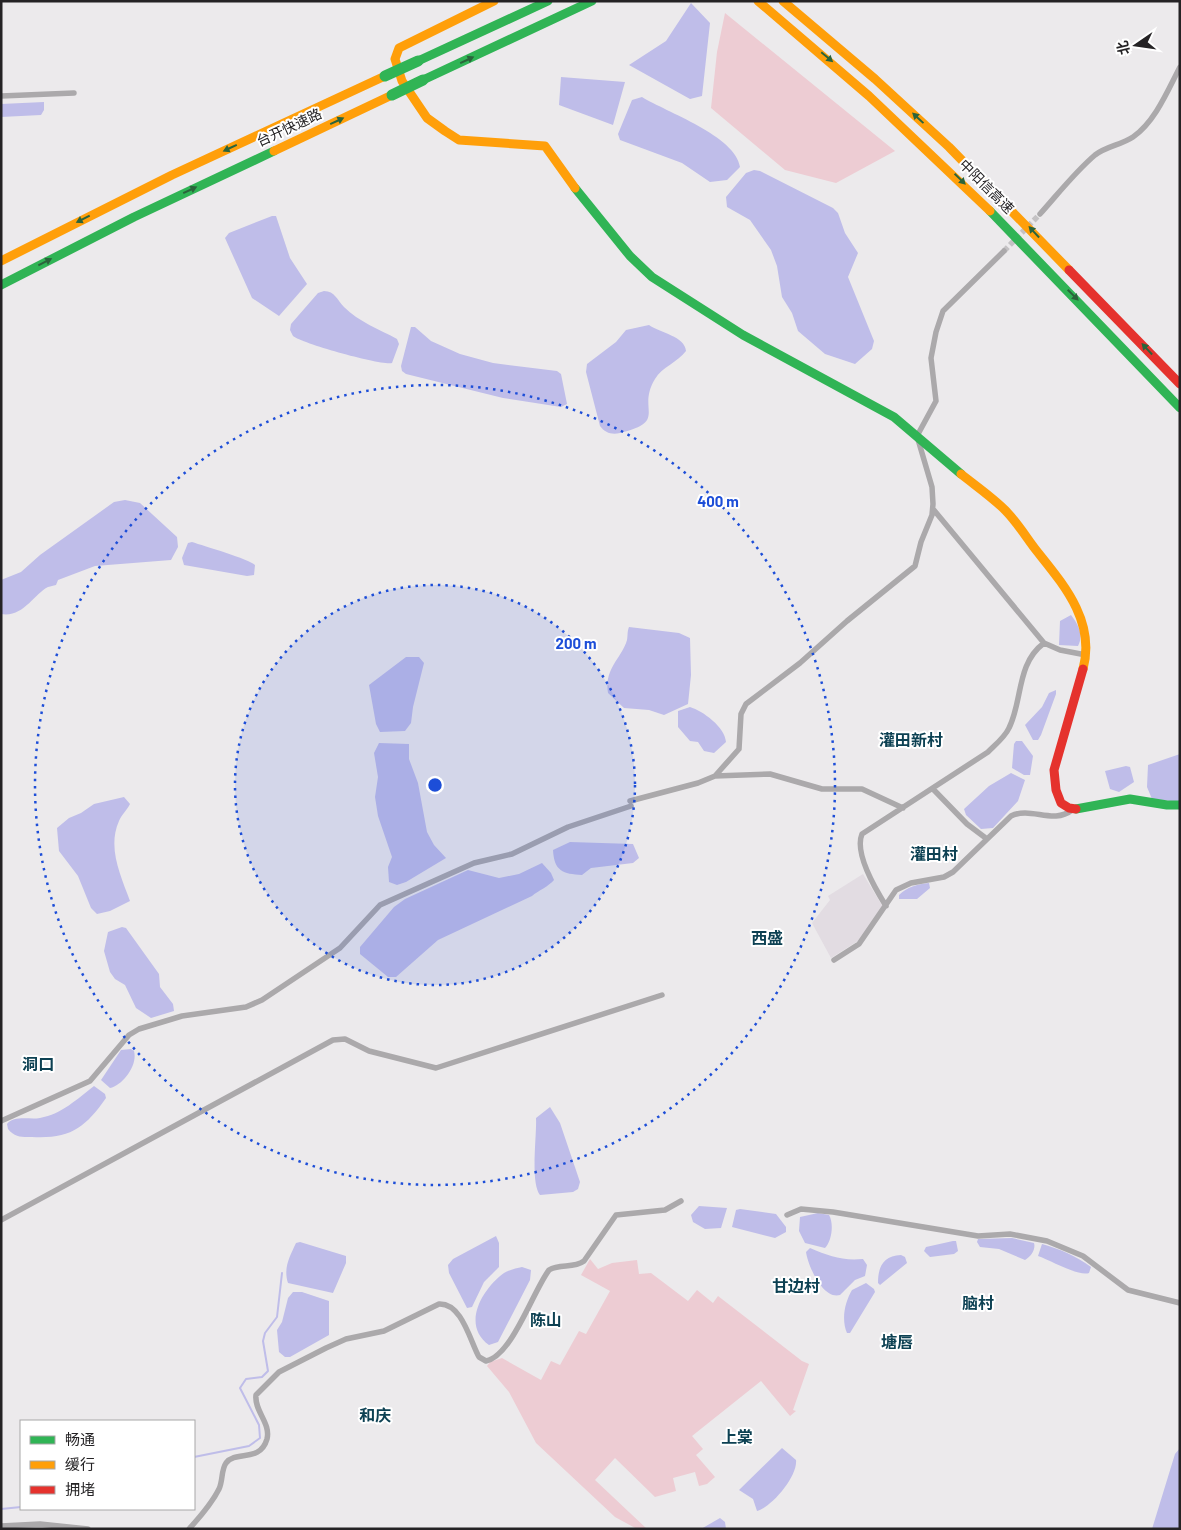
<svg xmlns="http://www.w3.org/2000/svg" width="1181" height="1530" viewBox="0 0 1181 1530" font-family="Barlow,'Noto Sans SC',sans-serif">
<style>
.built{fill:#e2dce2}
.green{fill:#edccd3}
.water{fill:#bfbde9}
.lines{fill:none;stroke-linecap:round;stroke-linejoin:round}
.stream{stroke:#bfbde9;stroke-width:2}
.street-tunnel{stroke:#c4c2c4;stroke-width:5.5;stroke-dasharray:5.5 3;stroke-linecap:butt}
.street{stroke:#aba9ab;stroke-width:5.5}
.fast{stroke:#30b455;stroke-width:9}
.slow{stroke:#ff9f0a;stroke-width:9}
.jam{stroke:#e5322d;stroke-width:9}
.fast-bridge{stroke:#30b455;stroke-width:11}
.oneway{fill:#2a643b}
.ring{fill:none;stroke:#1d4ed8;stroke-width:2.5;stroke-dasharray:2.5 5}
.labels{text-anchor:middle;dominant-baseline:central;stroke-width:4;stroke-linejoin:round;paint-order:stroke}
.street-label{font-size:14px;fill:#252325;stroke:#fff}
.quarter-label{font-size:16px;font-weight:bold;fill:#0d4153;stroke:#fff}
.centre{fill:#1d4ed8;stroke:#fff;stroke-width:2.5}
.ring-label{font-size:15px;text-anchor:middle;font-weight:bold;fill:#1d4ed8;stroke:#fff;stroke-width:4;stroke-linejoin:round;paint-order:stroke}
</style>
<rect width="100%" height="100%" fill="#eceaec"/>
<!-- built -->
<path class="built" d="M863 874 883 907 861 939 831 958 812 923 830 900 828 896Z"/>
<!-- green -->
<path class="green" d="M725 13 895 151 836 183 785 170 711 108 717 52Z
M590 1259 598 1269 612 1263 637 1260 639 1274 651 1273 688 1301 697 1290 713 1303 718 1296 802 1361 809 1364 793 1410 796 1411 790 1416 761 1381 692 1436 703 1449 696 1455 715 1477 707 1484 699 1486 695 1472 673 1478 676 1491 655 1497 615 1458 595 1480 647 1529H637L615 1517 536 1443 509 1392 487 1366 490 1362 502 1358 541 1380 551 1361 560 1365 579 1331 586 1334 610 1291 581 1275Z"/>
<!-- water -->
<path class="water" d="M691 3 710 23 702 96 690 99 629 65 666 41Z
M561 77 625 82 613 125 559 105Z
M642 97C666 112 736 136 740 167L727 180 710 182 682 163 620 140 618 134 632 100Z
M44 102V110L41 115 1 117V104Z
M754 170 760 171 833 208 838 213 845 233 858 253 848 277 874 341 872 349 855 364 825 354 798 331 792 313 782 297 777 266 771 250 750 220 727 207 726 197 746 173Z
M272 216H276L290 258 307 284 279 316 252 298 225 238 229 233Z
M324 291C335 291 337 300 344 307 359 322 379 329 397 339L399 344 392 363C383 366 303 344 293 336L290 330 291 324 318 293Z
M649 325C660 333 685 336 686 351 678 362 662 367 655 379 636 410 669 421 620 433 612 435 605 433 600 426L586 372 587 364 616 342 626 330Z
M411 327H415L431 341 460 354 493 363 557 371 561 374 567 404 561 407 503 398 406 374 402 371 401 366Z
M125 500 140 503 177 537 178 547 171 560 95 566 58 580 56 585C53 586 51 586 48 587 34 594 23 618 1 614V580L21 572 40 555 114 502Z
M192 542C204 546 249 559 255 565L254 575 247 576 184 565 182 558 188 543Z
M1071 615C1078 624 1084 635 1078 646L1059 645 1060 621Z
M629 627 679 633 690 638 691 675 688 704 664 715 649 710 624 708 608 693C604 668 622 658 627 640 628 635 627 632 629 627Z
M406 657H419L424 663 413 707 411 723 405 731 380 732 376 724 369 685Z
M1056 690V694L1041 735 1038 740H1033L1025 725 1042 707 1049 693Z
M690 707C703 711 725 727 726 742L714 753 704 751 698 742 690 741 678 727V711Z
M1016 741H1022L1033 756 1030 775H1024L1012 768 1014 744Z
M379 743 409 744V759L418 783 427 832 434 845 446 858 406 882 397 885 389 882 388 867 392 857 378 816 375 797 378 777 374 753Z
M1180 754V802L1152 799 1147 787 1148 765Z
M1126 766 1130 767 1134 782 1119 792 1110 789 1105 771Z
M1011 773 1025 780 1018 801 993 828 981 829 966 815 964 809 989 786Z
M124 797 130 804C127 810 122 814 119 821 107 848 121 876 130 901L110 911 97 914 91 908 78 876 59 851 57 828 69 818 81 813 94 804Z
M570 842 633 844 639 858 633 863 591 868 582 875C563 874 554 871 553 850Z
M542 863 551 873 554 880C549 886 538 891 532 896L438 940 396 977H388L360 954V947L394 907 405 899 468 870 499 878 519 874Z
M929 883 930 888 917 899H899V895C907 887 917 884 929 883Z
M122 927 126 928 159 974 160 987 173 1004 174 1011 151 1018 136 1008 125 985 115 979 110 972 104 951 108 932Z
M131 1049 134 1051C138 1065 123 1085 110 1088L101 1080 121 1050Z
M94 1086 105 1094 106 1098C85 1128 70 1139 32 1137 23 1137 15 1138 8 1129L7 1124C14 1115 30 1120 40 1118 62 1114 77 1099 94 1086Z
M550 1107 560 1123 580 1182 578 1189 573 1192 540 1195C530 1183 537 1135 536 1118Z
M699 1206 727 1208 721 1228 705 1229 693 1222 691 1215Z
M740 1209 776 1214 786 1227V1232L775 1238 732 1227 736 1210Z
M818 1213 829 1215C834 1223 832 1241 825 1248L805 1243 799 1231 800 1217Z
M496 1236 499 1243V1267L484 1282 472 1307 467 1308 449 1273 448 1265 453 1259Z
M1012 1238 1034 1243C1036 1249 1031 1257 1025 1260L999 1249 980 1247 977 1242 978 1239Z
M953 1241H956L958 1251 954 1254 930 1257 924 1251 926 1247Z
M300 1242 346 1256V1263L333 1293 288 1283C283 1268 290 1256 296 1243Z
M1042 1244C1060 1249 1076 1256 1091 1267L1089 1273C1079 1277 1050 1260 1038 1256Z
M810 1248C829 1256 842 1261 863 1259L867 1265 865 1276 855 1280 840 1295C823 1300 808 1266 806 1252Z
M901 1255 905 1257 907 1263 880 1285 878 1283C878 1267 883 1256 901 1255Z
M522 1267 531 1270 530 1280 498 1342 489 1345C461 1325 482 1289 504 1273 509 1270 517 1268 522 1267Z
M866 1283 874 1289 875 1292 850 1333H847C841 1319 845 1302 852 1290Z
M293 1292H302L329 1301V1335L290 1357H285L279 1352 277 1330 282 1322 288 1298Z
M782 1448 796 1460C798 1476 772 1507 757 1511L753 1499 739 1490Z
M1180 1448V1529H1152L1175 1454Z
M720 1518 725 1522 726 1529H701Z"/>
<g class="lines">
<!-- stream -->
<path class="stream" d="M194 1457 249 1446 260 1438 259 1425 240 1388 246 1379 262 1377 268 1371 263 1341 265 1333 277 1317 282 1273
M1 1509 21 1507
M37 1509H57"/>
<!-- street-tunnel -->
<path class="street-tunnel" d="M1004 251 1040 214"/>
<!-- street -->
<path class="street" d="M1 96 74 93
M1040 214C1058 194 1075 172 1095 155 1107 146 1121 145 1133 137 1155 122 1168 90 1180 67
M933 509 1044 643 1060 650 1086 655
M715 776 770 774 822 789H862L903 808
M933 789 967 824 987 839
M630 801 698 783 715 776 739 749 741 714 746 704 800 663 847 621 915 566 921 542 932 515 933 504 932 487 917 436 936 401 931 358 936 332 943 311 1004 251
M886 906C876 890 854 853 862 834L988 752C995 745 1005 737 1009 728 1023 700 1016 664 1044 643
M834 960 859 944 896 890 911 883 944 877 953 872 1011 816C1031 806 1053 825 1072 810
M1 1121 90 1081 129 1035 139 1029 182 1016 246 1007 262 1000 340 948 380 905 474 863 512 854 568 827 631 806
M787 1215 801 1209 833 1212 978 1236 1010 1234 1047 1241 1083 1256 1128 1290 1180 1303
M1 1220 333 1040 345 1039 369 1051 436 1068 662 995
M1 1526 40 1524 88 1529
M189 1529C200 1517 212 1503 219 1489 223 1481 221 1470 226 1463 236 1450 260 1463 267 1439 271 1423 254 1411 256 1395L279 1372 326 1348 346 1339 384 1331 439 1304C462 1303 470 1341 479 1357L486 1361C512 1356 533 1291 549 1270 560 1263 573 1269 584 1261L616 1215 665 1210 681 1201"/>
<!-- fast -->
<path class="fast" d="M418 61 548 1
M423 80 592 1
M575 188 630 256 652 277 743 335 894 417 961 474
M990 211 1180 408
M1 285 134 217 274 151
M1076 809 1130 799 1167 805H1180"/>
<!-- slow -->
<path class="slow" d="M494 1 399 48 395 59 402 81 427 118 445 131 459 140 545 146 575 188
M758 1 869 96 990 211
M783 1 875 79 949 147 1069 270
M274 151 392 95
M1 261 172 175 385 76
M961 474C976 486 992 497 1005 510 1017 522 1026 537 1036 550 1063 584 1096 621 1083 669"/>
<!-- jam -->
<path class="jam" d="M1069 270 1180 384
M1076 809 1069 808 1061 803 1056 790 1054 770 1083 669"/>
<!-- fast-bridge -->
<path class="fast-bridge" d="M385 76 418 61
M392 95 423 80"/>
</g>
<!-- one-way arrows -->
<defs><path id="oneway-solid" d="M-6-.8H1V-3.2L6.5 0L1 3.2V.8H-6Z" transform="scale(1.25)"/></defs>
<g class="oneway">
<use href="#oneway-solid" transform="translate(827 57) rotate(40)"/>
<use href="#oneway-solid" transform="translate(467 60) rotate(-25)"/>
<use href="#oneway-solid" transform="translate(918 118) rotate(-137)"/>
<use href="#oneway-solid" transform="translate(337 121) rotate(-25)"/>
<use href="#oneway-solid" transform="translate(230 148) rotate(155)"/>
<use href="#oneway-solid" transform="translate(960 179) rotate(44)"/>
<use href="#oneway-solid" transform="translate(190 190) rotate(-25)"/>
<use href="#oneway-solid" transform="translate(83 219) rotate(153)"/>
<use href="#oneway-solid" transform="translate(1034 232) rotate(-133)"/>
<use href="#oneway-solid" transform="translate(45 262) rotate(-27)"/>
<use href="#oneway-solid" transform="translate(1073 295) rotate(45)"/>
<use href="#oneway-solid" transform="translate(1147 349) rotate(-133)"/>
</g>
<!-- distance rings -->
<circle cx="435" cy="785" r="200" fill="#1d4ed8" fill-opacity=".12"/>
<g class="ring">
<circle cx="435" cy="785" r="200"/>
<circle cx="435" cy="785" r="400"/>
</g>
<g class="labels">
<!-- street labels -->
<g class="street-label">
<text transform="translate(289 127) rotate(-25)">台开快速路</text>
<text transform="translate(987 186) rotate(45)">中阳信高速</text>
</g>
<!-- quarter labels -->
<g class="quarter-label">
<text x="911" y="739">灌田新村</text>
<text x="934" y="853">灌田村</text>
<text x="767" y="937">西盛</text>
<text x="38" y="1063">洞口</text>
<text x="796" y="1285">甘边村</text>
<text x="978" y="1302">脑村</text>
<text x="546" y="1319">陈山</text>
<text x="897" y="1341">塘唇</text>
<text x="375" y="1414">和庆</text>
<text x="737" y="1436">上棠</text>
</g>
</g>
<circle cx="435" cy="785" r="8" class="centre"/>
<g class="ring-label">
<text x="718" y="507">400 m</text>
<text x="576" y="649">200 m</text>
</g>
<!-- border -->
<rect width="1181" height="1530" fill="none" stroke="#252325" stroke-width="5"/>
<!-- legend -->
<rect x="20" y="1420" width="175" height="90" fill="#ffffff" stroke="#a8a7a8"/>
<rect x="30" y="1436" width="25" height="8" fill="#30b455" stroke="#a8a7a8"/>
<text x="65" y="1445" font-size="15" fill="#252325">畅通</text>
<rect x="30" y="1461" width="25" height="8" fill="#ff9f0a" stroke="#a8a7a8"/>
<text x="65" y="1470" font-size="15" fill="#252325">缓行</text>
<rect x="30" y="1486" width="25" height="8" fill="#e5322d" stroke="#a8a7a8"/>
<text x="65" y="1495" font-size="15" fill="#252325">拥堵</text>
<!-- north arrow -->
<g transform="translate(1136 45) rotate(257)" stroke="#ffffff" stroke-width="4" paint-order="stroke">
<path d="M0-4L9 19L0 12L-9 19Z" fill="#252325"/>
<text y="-8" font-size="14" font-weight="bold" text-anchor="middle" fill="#252325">北</text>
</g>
</svg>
